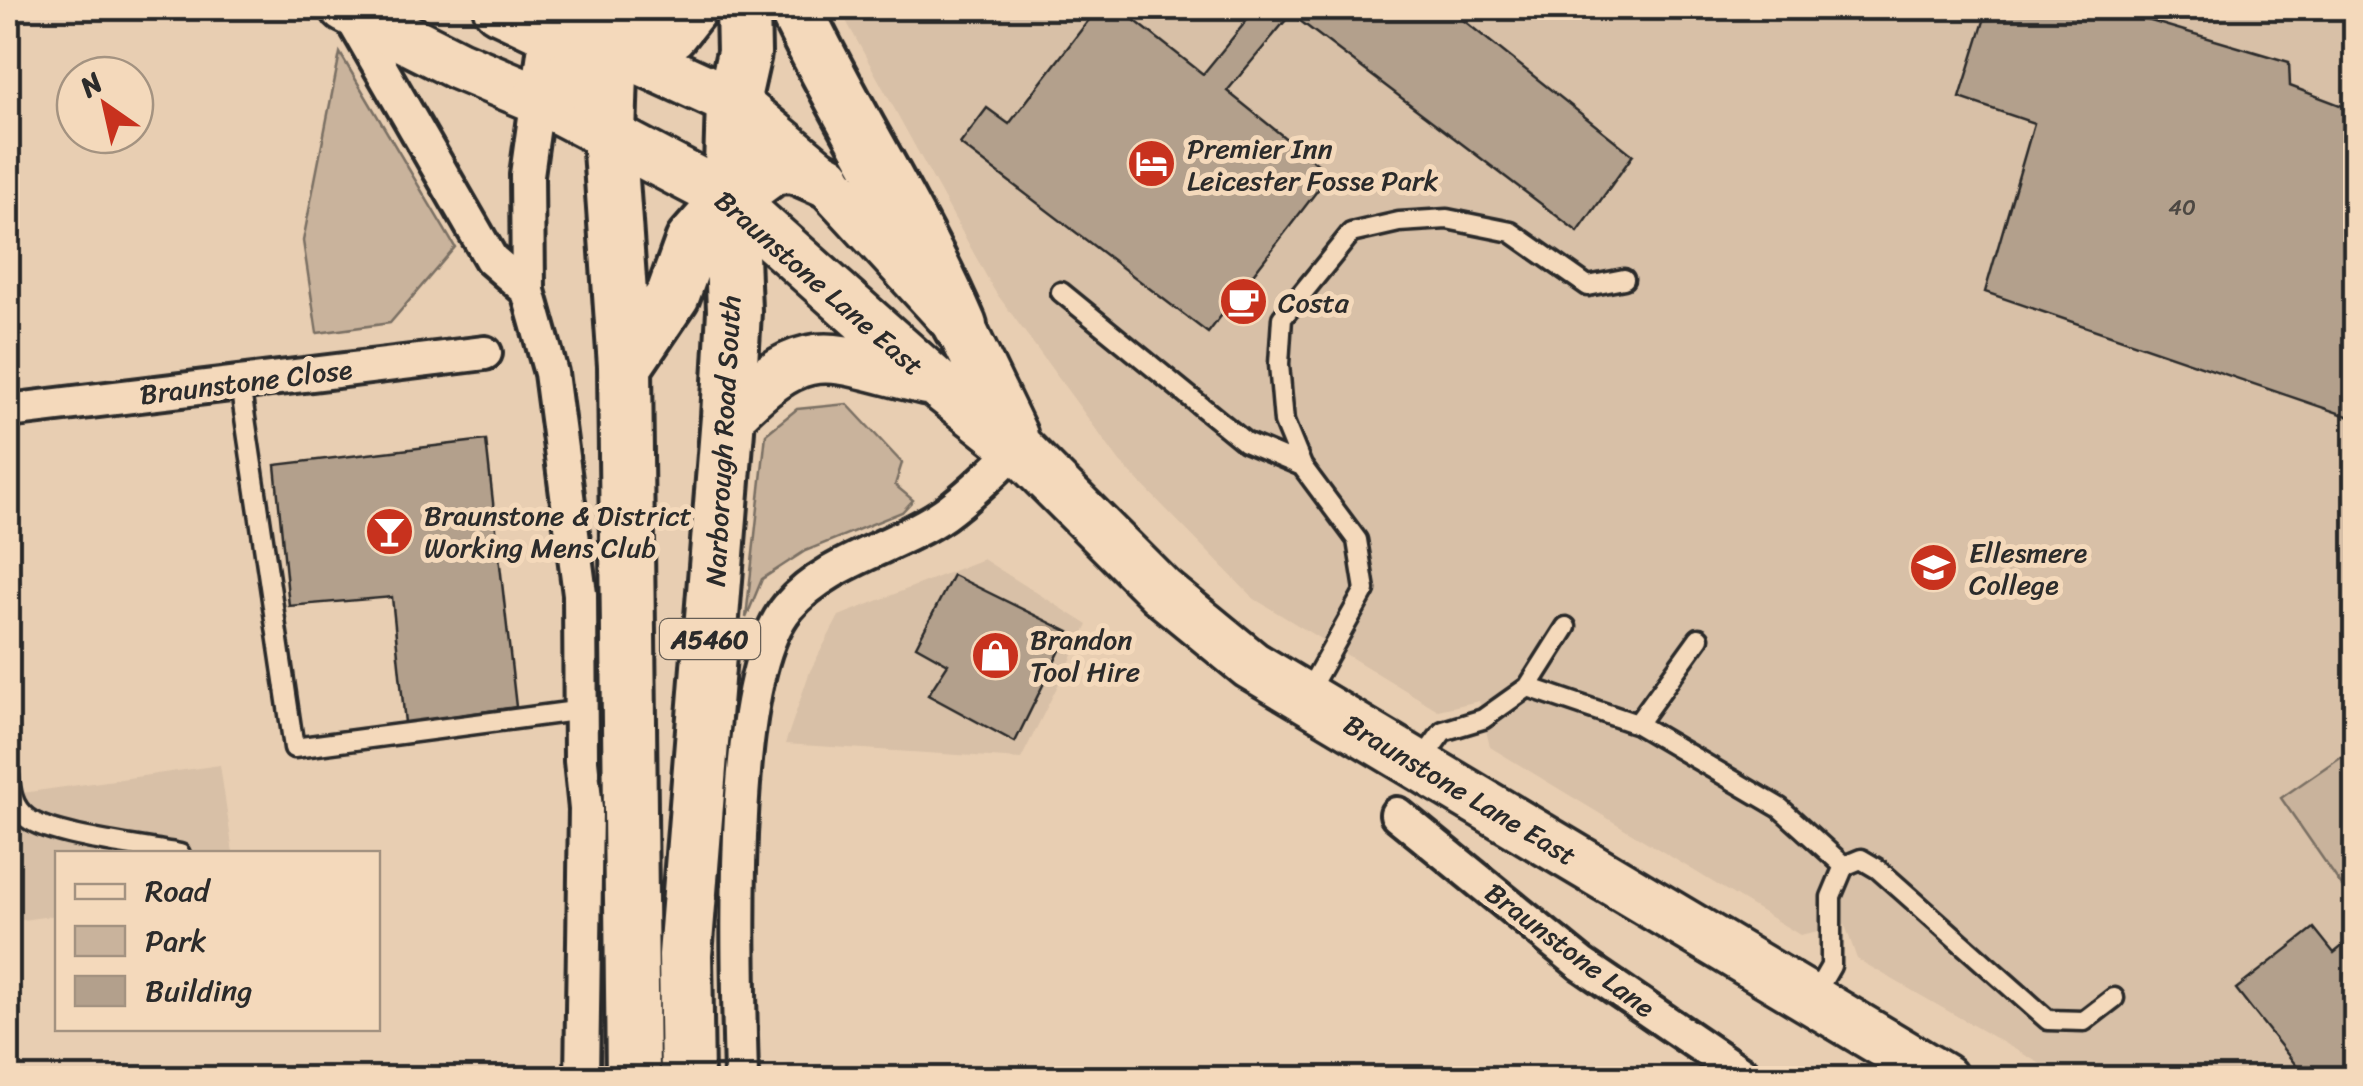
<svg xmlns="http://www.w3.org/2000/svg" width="2363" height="1086" viewBox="0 0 2363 1086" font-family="Sriracha,sans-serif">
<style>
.built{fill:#d8c0a7}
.green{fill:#c9b39c;stroke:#7a6f64;stroke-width:2.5}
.building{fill:#b3a08c;stroke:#2b2b2b;stroke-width:2.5}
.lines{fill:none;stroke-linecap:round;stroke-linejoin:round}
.lane-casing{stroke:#2b2b2b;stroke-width:25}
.street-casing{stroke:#2b2b2b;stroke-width:40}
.secondary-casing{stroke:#2b2b2b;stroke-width:55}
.primary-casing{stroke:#2b2b2b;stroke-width:60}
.lane{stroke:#f4d9bb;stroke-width:18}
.street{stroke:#f4d9bb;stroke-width:32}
.secondary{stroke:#f4d9bb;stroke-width:48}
.primary{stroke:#f4d9bb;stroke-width:52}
.labels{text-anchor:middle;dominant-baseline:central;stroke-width:10;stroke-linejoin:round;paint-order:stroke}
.number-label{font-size:22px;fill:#4d4843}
.shield{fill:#f4d9bb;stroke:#675f56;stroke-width:2.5}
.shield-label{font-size:25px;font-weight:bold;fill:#2b2b2b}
.poi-label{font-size:28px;fill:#2b2b2b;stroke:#f4d9bb;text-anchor:start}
.street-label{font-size:28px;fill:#2b2b2b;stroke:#f4d9bb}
</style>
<rect width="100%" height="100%" fill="#e8ceb2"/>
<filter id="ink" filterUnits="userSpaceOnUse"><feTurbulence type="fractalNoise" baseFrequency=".01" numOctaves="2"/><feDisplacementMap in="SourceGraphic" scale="20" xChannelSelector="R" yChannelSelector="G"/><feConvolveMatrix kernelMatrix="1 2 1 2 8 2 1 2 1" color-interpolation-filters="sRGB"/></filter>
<g filter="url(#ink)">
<!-- built -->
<path class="built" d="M839 8H2355V1078H2065L1857 959 1845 925 1800 935 1490 747 1479 701 1438 710 1253 598 1120 462 994 290Z
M983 559 1088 625 1021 759 785 744 810 671 839 616Z
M220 765 233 853 58 854 57 915 16 921 8 863V795Z"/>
<!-- green -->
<path class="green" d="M340 53 455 247 390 323 317 333 303 241Z
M847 404 902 463 895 485 913 500 902 512 805 551 762 579 746 618 766 434 797 409Z
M2355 747V905L2281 798Z"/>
<!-- building -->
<path class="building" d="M1098 8H1119L1203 74 1257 8H1448L1633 155 1578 232 1291 14 1227 91 1330 174 1208 333 960 144 987 108 1009 124Z
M1988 8H2107L2289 62 2290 86 2356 111V419L1985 292 2034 123 1960 98Z
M486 440 516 707 405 723 392 597 289 606 275 465Z
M953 575 1069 632 1015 742 928 695 948 664 916 646Z
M2314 928 2334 953 2351 939 2356 945V1078H2306L2236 989Z"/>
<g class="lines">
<defs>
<path id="lane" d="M1061 292 1245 442 1302 466
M240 384 294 748 583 710
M1528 687 1637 724 1780 808 1844 866
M1305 697 1365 590 1357 540 1302 466 1284 422 1279 364 1282 318 1351 233 1399 222 1447 219 1511 232 1588 286 1624 279
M1637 724 1699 638
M1419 764 1443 731 1483 719 1528 687 1566 627
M8 768C10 786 10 805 27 818 52 837 145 847 180 854
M1812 999 1831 966V897L1844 866 1861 859 1878 869 2048 1020 2084 1021 2114 998"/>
<path id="street" d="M349 13 491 259 528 291
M547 31 527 175 528 291 551 373 580 594 581 761 586 809 582 1078
M8 411 485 353
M1397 814 1581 964 1748 1078
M741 1078C739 977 725 681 788 607 828 560 895 548 944 514 971 495 994 470 1018 448"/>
<path id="secondary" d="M345 8 458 65 539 99 730 199 935 382 1018 448 1161 591 1251 665 1943 1078
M498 8 547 31 608 45 733 102 826 180 960 326 1013 436
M728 417C808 335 825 356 926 380"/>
<path id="primary" d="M613 8 609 136 625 366 633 1078
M795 8C846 116 913 216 960 326
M539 99 608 45 671 32 690 8
M625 366 673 295 692 242 730 199 774 167 794 166 826 180
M687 1078 685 955 728 417 734 311 730 199 733 102 744 53 743 8"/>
</defs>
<!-- lane casing -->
<use href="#lane" class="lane-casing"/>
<!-- street casing -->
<use href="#street" class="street-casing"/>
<!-- secondary casing -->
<use href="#secondary" class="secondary-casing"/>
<!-- primary casing -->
<use href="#primary" class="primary-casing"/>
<!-- lane -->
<use href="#lane" class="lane"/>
<!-- street -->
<use href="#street" class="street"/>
<!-- secondary -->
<use href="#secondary" class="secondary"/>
<!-- primary -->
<use href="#primary" class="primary"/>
</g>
</g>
<!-- icons -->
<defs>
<symbol id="hotel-disc" viewBox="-11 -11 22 22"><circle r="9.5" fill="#c8321e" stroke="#f4d9bb"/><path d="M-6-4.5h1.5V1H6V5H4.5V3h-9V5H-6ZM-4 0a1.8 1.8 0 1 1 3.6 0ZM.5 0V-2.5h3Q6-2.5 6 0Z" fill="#fff"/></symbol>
<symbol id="cafe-disc" viewBox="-11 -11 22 22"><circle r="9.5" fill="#c8321e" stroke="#f4d9bb"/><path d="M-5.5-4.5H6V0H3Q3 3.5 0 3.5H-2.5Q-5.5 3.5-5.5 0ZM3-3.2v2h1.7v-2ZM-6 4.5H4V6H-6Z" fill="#fff"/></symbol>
<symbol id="bar-disc" viewBox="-11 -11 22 22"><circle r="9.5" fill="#c8321e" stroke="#f4d9bb"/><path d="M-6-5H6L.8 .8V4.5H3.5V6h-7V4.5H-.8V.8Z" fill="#fff"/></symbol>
<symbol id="school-disc" viewBox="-11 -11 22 22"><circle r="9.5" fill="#c8321e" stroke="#f4d9bb"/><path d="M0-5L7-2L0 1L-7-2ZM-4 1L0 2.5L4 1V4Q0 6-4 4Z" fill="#fff"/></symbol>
<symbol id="shop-disc" viewBox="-11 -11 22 22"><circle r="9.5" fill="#c8321e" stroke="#f4d9bb"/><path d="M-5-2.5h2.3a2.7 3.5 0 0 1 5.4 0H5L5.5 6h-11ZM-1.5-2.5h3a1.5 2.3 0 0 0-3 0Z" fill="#fff"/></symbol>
</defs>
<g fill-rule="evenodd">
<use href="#hotel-disc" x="1124" y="136" width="55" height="55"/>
<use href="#cafe-disc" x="1216" y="274" width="55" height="55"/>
<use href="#bar-disc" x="362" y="504" width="55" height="55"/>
<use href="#school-disc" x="1906" y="540" width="55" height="55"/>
<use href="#shop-disc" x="968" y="628" width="55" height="55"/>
</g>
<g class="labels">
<!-- number labels -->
<g class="number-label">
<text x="2182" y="207">40</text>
</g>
<!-- shield labels -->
<rect class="shield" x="660" y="619" width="100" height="40" rx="8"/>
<g class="shield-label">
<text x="710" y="639">A5460</text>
</g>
<!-- poi labels -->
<g class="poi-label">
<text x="1187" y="148">Premier Inn<tspan x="1187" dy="32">Leicester Fosse Park</tspan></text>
<text x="1278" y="302">Costa</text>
<text x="424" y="515">Braunstone &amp; District<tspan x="424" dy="32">Working Mens Club</tspan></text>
<text x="1969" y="552">Ellesmere<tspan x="1969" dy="32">College</tspan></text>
<text x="1030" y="639">Brandon<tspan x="1030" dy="32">Tool Hire</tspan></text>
</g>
<!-- street labels -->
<g class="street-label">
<text transform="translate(819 283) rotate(41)">Braunstone Lane East</text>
<text transform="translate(246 382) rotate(-7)">Braunstone Close</text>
<text transform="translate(723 441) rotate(-87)">Narborough Road South</text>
<text transform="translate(1460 790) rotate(31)">Braunstone Lane East</text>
<text transform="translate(1570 950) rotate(37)">Braunstone Lane</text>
</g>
</g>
<!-- margin -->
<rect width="2363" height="1086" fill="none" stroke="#f4d9bb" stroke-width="40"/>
<rect x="20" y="20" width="2323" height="1046" fill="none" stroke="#2b2b2b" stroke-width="4" filter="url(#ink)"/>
<!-- legend -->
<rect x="55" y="851" width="325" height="180" fill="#f4d9bb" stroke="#a49381" stroke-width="2.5"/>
<rect x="75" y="884" width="50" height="15" fill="#f4d9bb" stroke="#a49381" stroke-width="2.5"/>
<text x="145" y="901" font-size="30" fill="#2b2b2b">Road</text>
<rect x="75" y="926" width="50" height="30" fill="#c9b39c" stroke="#a49381" stroke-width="2.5"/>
<text x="145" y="951" font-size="30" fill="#2b2b2b">Park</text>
<rect x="75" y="976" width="50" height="30" fill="#b3a08c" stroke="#a49381" stroke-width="2.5"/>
<text x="145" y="1001" font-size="30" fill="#2b2b2b">Building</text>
<!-- north arrow -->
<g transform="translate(105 105) rotate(326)"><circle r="48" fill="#f4d9bb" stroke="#a49381" stroke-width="2.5"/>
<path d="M0-8L18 38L0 25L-18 38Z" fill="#c8321e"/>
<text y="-15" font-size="28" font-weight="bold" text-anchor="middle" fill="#2b2b2b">N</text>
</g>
</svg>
